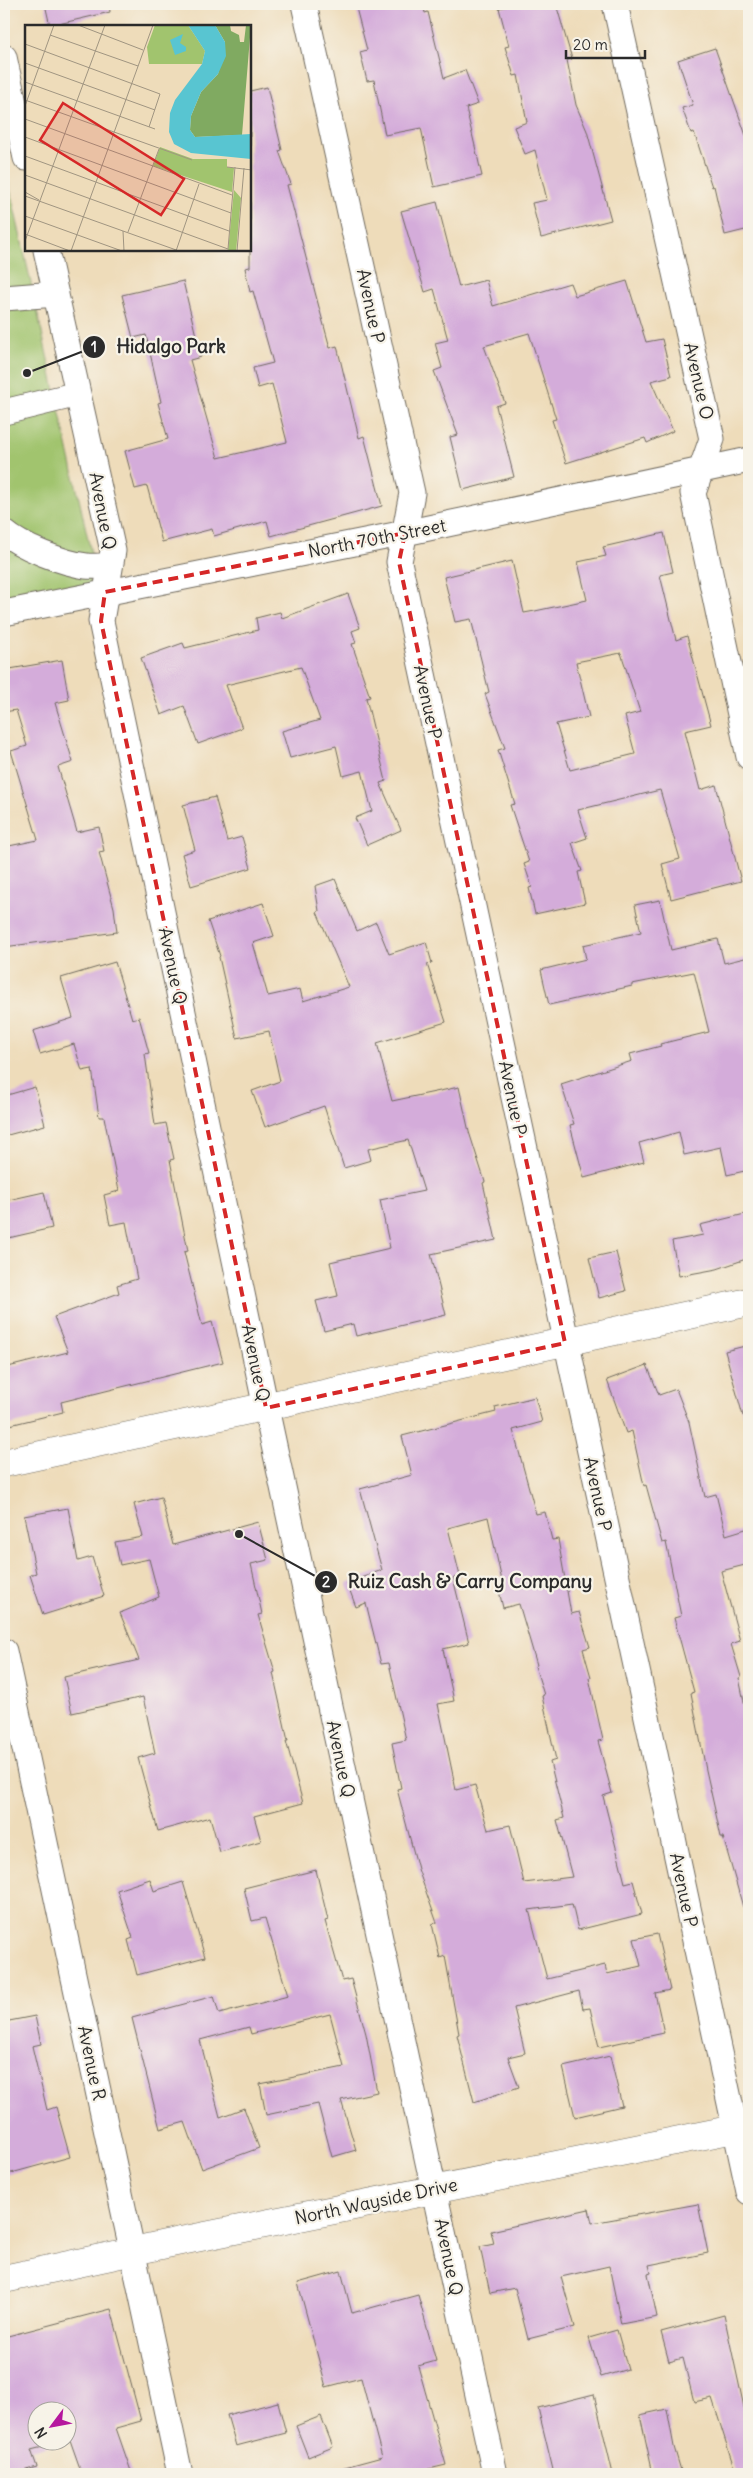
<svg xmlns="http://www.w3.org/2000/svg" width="753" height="2478" viewBox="0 0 753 2478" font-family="Delius,sans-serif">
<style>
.green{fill:#a1c46e;stroke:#66784c}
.building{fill:#d4acda;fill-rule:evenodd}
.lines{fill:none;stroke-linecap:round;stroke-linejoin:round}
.minor-casing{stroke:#6f695d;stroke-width:27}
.major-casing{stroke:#6f695d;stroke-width:29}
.minor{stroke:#fff;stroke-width:25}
.major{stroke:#fff;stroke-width:28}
.marked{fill:none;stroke:#d62828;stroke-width:4;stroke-dasharray:10 6;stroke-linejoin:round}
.labels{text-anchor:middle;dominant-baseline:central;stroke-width:4.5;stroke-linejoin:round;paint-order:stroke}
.street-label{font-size:18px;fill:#2b2b2b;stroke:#f7f3e8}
.inset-road{fill:none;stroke:#a09581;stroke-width:1}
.view{fill:#d62828;fill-opacity:0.15;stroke:#d62828;stroke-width:2.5}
.inset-edge{fill:none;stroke:#2b2b2b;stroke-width:2.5}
.leader{fill:none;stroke:#2b2b2b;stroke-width:2}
.callout-dot{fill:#2b2b2b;stroke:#f7f3e8;stroke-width:2}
.mark-label{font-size:15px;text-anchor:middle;font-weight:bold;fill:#fff}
.callout-label{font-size:19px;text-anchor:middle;font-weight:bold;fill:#2b2b2b;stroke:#f7f3e8;stroke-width:4.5;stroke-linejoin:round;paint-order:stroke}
</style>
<rect width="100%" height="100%" fill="#f7f3e8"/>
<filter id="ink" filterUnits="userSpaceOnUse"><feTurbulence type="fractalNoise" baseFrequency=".02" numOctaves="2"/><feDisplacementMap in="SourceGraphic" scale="10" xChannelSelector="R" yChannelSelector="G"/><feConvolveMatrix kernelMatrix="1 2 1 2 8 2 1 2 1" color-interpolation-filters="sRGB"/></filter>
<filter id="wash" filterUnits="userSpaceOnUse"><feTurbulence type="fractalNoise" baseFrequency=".0096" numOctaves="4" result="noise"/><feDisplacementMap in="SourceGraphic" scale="20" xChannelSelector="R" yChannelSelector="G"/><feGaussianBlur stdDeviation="1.12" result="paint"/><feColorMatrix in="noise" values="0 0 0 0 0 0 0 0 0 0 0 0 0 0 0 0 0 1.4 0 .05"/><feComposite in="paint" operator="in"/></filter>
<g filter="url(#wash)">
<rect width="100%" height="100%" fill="#eedcba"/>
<!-- green -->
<path class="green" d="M4 162 98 584 4 603Z"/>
<g id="blocks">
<!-- building -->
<path class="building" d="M45 4H109L110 12 50 26Z
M355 4H423L425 13 428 12 444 78 465 70 478 104 466 108 482 176 434 187 421 128 385 135 374 80 367 81 360 52 367 50Z
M517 4H556L572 59 567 60 576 105 587 131 611 220 541 238 532 203 547 200 535 150 525 154 514 127 527 122 518 75 514 76 505 47 509 46 499 8Z
M715 48 749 144V229L725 235 714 186 712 187 694 132 691 133 682 108 693 105 678 60Z
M267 87 282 150 279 151 291 184 287 185 316 296 330 348 337 346 359 438 364 436 382 506 271 536 267 521 214 536 212 529 162 542 147 486 135 489 125 451 168 439 158 403 161 402 146 335 133 338 122 295 183 281 201 357 190 360 218 458 287 442 272 384 258 388 253 368 273 363 253 291 250 292 245 268 250 267V91Z
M437 202 459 287 486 280 493 306 570 283 575 296 627 281 646 342 662 339 671 376 651 381 673 431 647 443 645 438 566 463 552 420 556 419 529 333 484 346 505 403 496 406 514 477 463 490 450 437 458 435 434 371 442 368 435 343 448 340 434 289 425 292 401 211Z
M664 533 673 572 660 575 676 640 687 636 711 725 685 731 700 790 716 785 741 881 671 899 662 864 680 859 660 790 578 810 587 838 572 843 582 871 578 872 585 903 535 914 529 888 532 887 524 864 529 862 510 805 515 804 498 750 505 748 485 694 489 692 471 619 455 622 444 577 512 561 524 613 535 611 587 600 578 562 606 556 603 547ZM621 653 640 712 625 716 635 754 570 770 556 724 589 717 576 662Z
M348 594 360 628 352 631 356 643 352 644 370 697 366 698 386 781 380 783 401 830 367 845 355 818 372 811 362 771 343 776 336 746 290 758 282 731 320 720 301 667 226 685 242 728 198 744 184 706 161 715 141 658 183 643 185 648 258 630 256 618 280 612 282 618Z
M62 660 69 700 55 703 73 762 58 767 77 832 99 827 104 851 99 852 114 908 117 932 4 947V847L38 840 11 751 27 746 16 710 4 712V670Z
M215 797 227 841 242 837 251 868 191 886 182 854 195 850 183 805Z
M335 879 357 931 376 922 389 954 426 942 432 963 427 964 446 1022 377 1043 392 1101 459 1087 469 1132 485 1182 483 1183 496 1240 431 1254 446 1315 356 1336 353 1324 324 1331 316 1301 338 1296 330 1262 390 1248 380 1200 424 1191 408 1140 368 1149 371 1160 344 1168 324 1106 265 1127 252 1091 280 1081 269 1031 237 1038 219 957 220 956 208 921 263 903 274 936 253 943 268 996 300 989 303 1001 349 987 317 912 319 911 315 886Z
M660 900 671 950 718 939 724 963 749 957V1170L727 1175 721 1147 684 1155 679 1132 639 1143 644 1162 584 1178 570 1125 574 1124 561 1084 632 1061 630 1054 661 1046 660 1044 709 1032 694 972 632 984V986L549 1005 541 970 586 959 583 945 641 932 635 905Z
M115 962 132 1019 139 1017 149 1053 145 1054 155 1125 166 1123 174 1159 170 1160 188 1251 184 1252 202 1325 212 1322 223 1362 61 1402 63 1412 10 1425 4 1401V1368L68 1352 54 1317 119 1293 117 1285 137 1279 126 1222 110 1225 104 1195 119 1191 104 1117H99L92 1069 82 1071 74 1044 40 1054 33 1031 73 1018 61 978Z
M35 1087 45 1125 4 1136V1096Z
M44 1192 52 1228 4 1239V1201Z
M749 1213V1258L717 1269 679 1276 672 1241 703 1235 700 1225Z
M616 1252 626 1291 599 1298 589 1258Z
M749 1345V1415L743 1416 725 1351Z
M647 1365 659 1395 676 1389 689 1422 705 1497 716 1494 726 1535 749 1528V1564L721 1571 740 1641 731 1644 741 1677 739 1678 749 1725V1906L743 1907 723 1837H721L706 1770 691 1693 694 1692 674 1618 681 1616 666 1542 662 1543 646 1485 644 1486 632 1431 626 1433 607 1380Z
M535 1397 542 1422 513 1430 536 1514 545 1512 552 1540 558 1539 571 1614 579 1612 590 1647 583 1649 591 1677 589 1678 603 1740 598 1741 612 1793 603 1796 625 1883 633 1881 642 1914 578 1930 572 1904 529 1910 547 1979 605 1965 607 1974 641 1966 634 1939 657 1934 670 1990 655 1993 664 2033 599 2047 590 2008 583 2009 579 1991 514 2008 525 2053 508 2057 519 2087 474 2102 457 2035 459 2034 445 1956 440 1958 432 1924 437 1923 418 1869 397 1789 401 1788 392 1743 406 1740 389 1663 381 1664 366 1603 356 1607 347 1583 382 1570 360 1489 412 1475 402 1436 496 1412 495 1407ZM488 1517 502 1581 497 1582 503 1608 519 1604 537 1665 535 1666 544 1695 542 1696 556 1760 550 1762 564 1818 557 1820 572 1877 524 1883 510 1825 488 1830 475 1785 456 1790 438 1704 454 1701 443 1649 469 1643 453 1578 460 1576 448 1528Z
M161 1497 173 1545 258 1522 268 1560 251 1564 262 1614 258 1615 275 1672 273 1673 288 1741H286L303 1803 254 1816 261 1841 220 1852 210 1817 158 1831 138 1758 155 1753 143 1697 72 1713 64 1677 139 1660 120 1613 159 1597 149 1559 120 1565 115 1542 143 1537 134 1504Z
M68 1508 78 1561 92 1557 104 1596 43 1615 30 1575 36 1573 24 1516Z
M316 1870 328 1920 325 1921 342 1981 351 1979 366 2034 377 2092 341 2100 356 2150 332 2157 318 2104 266 2115 260 2084 344 2067 330 2014 251 2034 249 2027 200 2040 220 2117 244 2108 259 2148 202 2169 185 2122 160 2129 132 2018 214 1996 219 2014 288 1996 265 1918 252 1921 244 1888Z
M150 1879 154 1891 183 1882 205 1957 137 1975 128 1940 133 1938 117 1890Z
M35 2016 41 2044 32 2046 47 2110 56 2107 70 2157 4 2175V2022Z
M610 2056 622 2106 575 2117 563 2067Z
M698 2204 708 2253 649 2265 651 2273 648 2274 657 2317 621 2324 609 2266 561 2277 575 2327 528 2339 515 2288 490 2293 480 2247 494 2244 491 2231 589 2209 592 2223Z
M341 2271 352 2313 418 2295 436 2361 418 2366 446 2465 408 2474H342L341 2468 382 2457 361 2378 326 2387 298 2283Z
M111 2309 141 2421 116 2428 132 2474H82L70 2440 31 2450 37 2467 12 2474H4V2337ZM38 2410H68V2440H38Z
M724 2315 745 2412 749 2410V2474H736L712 2398 694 2402 683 2358 669 2362 661 2332Z
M617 2330 628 2369 601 2377 589 2338Z
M594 2394 613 2474H554L538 2408Z
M278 2402 286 2433 236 2446 227 2415Z
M667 2409 674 2447 682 2474H653L640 2415Z
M321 2416 333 2447 308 2457 296 2426Z"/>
</g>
</g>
<g filter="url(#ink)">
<use href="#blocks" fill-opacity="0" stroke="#6f695d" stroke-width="1"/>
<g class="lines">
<defs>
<path id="minor" d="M304 4 412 493 399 562 749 2192
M615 4 712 439 693 493 749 757
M4 57 26 158
M46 250 113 551 101 621 266 1408 495 2474
M4 298 56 294
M4 412 78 394
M4 532C21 547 63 563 86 566 94 567 102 566 110 565
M4 613 405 533 749 460
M4 1651 180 2474"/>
<path id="major" d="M4 1463 749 1302
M4 2279 166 2244 749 2126"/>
</defs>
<!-- minor casing -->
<use href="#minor" class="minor-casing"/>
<!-- major casing -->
<use href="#major" class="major-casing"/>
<!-- minor -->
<use href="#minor" class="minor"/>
<!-- major -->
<use href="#major" class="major"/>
</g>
</g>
<!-- marked area -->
<path class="marked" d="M405 533 399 562 565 1343 266 1408 101 621 105 592Z"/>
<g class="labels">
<!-- street labels -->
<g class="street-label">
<text transform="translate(371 306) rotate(78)">Avenue P</text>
<text transform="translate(699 381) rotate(77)">Avenue O</text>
<text transform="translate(103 511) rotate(79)">Avenue Q</text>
<text transform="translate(377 538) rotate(-11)">North 70th Street</text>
<text transform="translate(428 702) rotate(78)">Avenue P</text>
<text transform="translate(173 966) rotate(78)">Avenue Q</text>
<text transform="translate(513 1098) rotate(78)">Avenue P</text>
<text transform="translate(256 1363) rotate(78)">Avenue Q</text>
<text transform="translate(598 1494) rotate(78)">Avenue P</text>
<text transform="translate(341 1759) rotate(78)">Avenue Q</text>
<text transform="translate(684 1890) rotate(78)">Avenue P</text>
<text transform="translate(92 2063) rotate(78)">Avenue R</text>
<text transform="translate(376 2201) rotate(-12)">North Wayside Drive</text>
<text transform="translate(449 2257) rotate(78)">Avenue Q</text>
</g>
</g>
<!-- overview -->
<g transform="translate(25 25)">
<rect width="226" height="226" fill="#eedcba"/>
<path d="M130 0H163L180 26 177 39H124L122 22ZM135 122 168 134H202V142L209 143 207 167 128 141ZM209 165 216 173 211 226H203Z" fill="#a1c46e"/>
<path d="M190 0H205L206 6 214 10 215 17H219L221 0H226L217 110 170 112 165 105 166 91 176 67 193 49 200 17Z" fill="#80aa61"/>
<path d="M163 0H190L200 17 201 31 193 49 176 67 166 91 165 105 170 112 226 109V134L166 128 149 119 144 107 145 88 150 75 177 39 180 26ZM158 9 155 18 161 22V26L150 30 145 15Z" fill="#58c5d1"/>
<path class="inset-road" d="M53 0 118 25M25 10 113 41M0 19 135 69 124 102M0 38 130 85M0 57 130 104M0 75 167 135M0 81 29 0M0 94 207 170M0 112 206 188M0 131 204 206M202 142 227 145M0 150 203 224M0 167 14 175M0 171 154 226M0 191 97 226M98 206 99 226M103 207 134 124M0 209 45 226M0 216 80 0M203 224 210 142M46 226 128 0M151 226 174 159M212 226 219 143"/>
<path class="view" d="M38 78 159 154 136 190 15 115Z"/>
<rect width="226" height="226" class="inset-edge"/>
</g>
<!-- callouts -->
<path class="leader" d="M27 373L94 347M239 1534L326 1582"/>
<g class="callout-dot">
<circle cx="27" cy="373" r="5"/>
<circle cx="239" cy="1534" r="5"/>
<circle cx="94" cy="347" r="12"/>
<circle cx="326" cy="1582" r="12"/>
</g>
<g class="mark-label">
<text x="94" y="352">1</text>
<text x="326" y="1587">2</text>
</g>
<g class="callout-label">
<text x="171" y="353">Hidalgo Park</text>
<text x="470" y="1588">Ruiz Cash &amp; Carry Company</text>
</g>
<!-- margin -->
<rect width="753" height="2478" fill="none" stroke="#f7f3e8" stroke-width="20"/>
<!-- north arrow -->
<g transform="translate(52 2426) rotate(238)"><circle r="24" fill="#f7f3e8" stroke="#a5a39c"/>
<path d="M0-4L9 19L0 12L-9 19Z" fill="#b5179e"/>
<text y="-8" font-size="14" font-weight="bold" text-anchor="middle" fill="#2b2b2b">N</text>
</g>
<!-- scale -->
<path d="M566 50v8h79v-8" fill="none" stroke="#2b2b2b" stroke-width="2.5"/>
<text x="573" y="50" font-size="15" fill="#2b2b2b" stroke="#f7f3e8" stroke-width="4" paint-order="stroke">20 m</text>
</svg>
